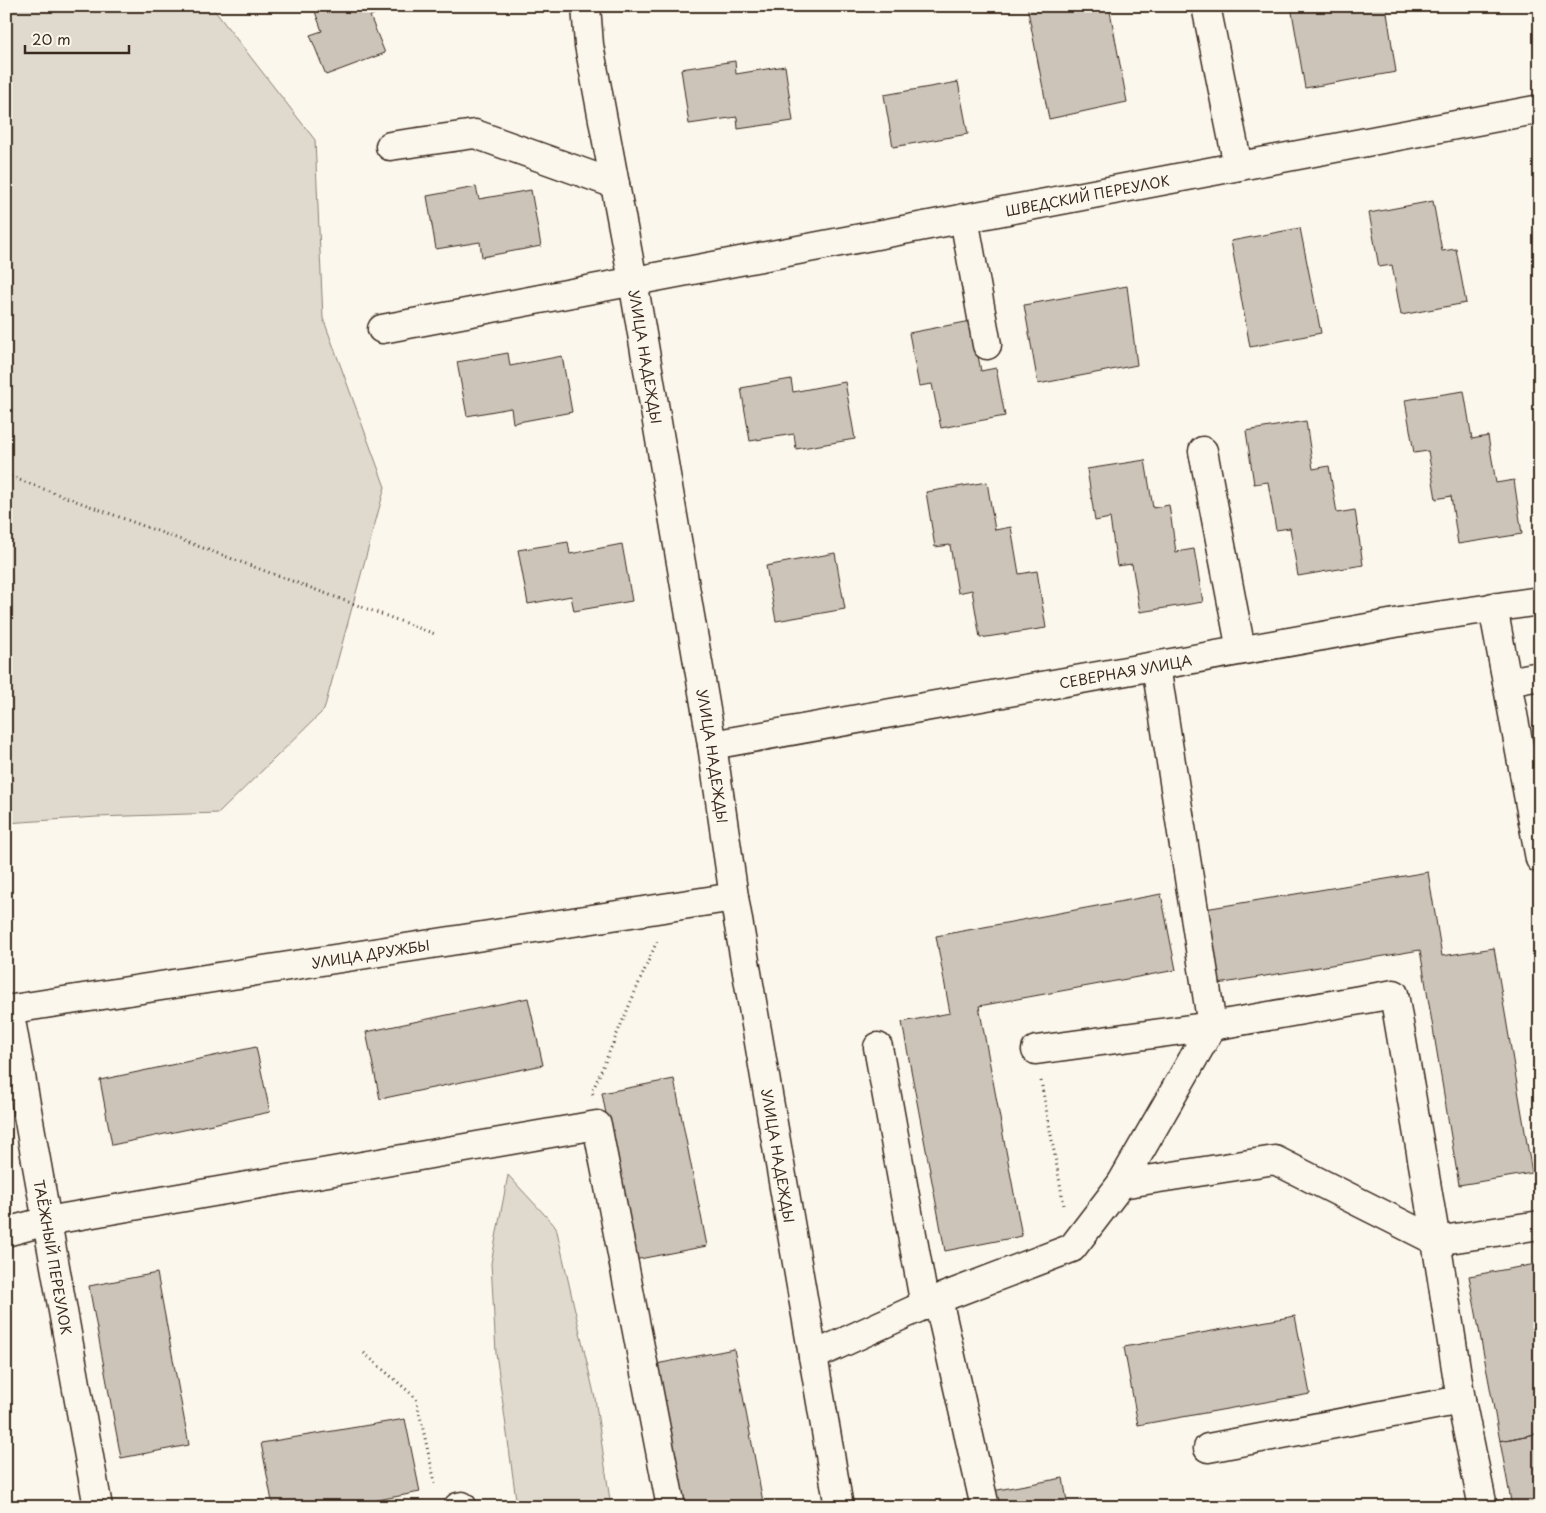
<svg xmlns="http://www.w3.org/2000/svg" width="1546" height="1513" viewBox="0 0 1546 1513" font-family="'Playpen Sans',sans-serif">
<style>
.green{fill:#dfd9ce;stroke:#8d8276}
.building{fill:#ccc4b9;stroke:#3b2a1e}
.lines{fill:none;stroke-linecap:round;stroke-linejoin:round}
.minor-casing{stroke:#3b2a1e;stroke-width:31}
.path{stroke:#3b2a1e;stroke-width:3;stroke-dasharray:1 4;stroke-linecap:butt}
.minor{stroke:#fbf7ec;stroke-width:28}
.labels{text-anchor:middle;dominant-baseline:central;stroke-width:4.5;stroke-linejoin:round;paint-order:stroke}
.street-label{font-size:14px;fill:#3b2a1e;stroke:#fbf7ec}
</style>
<rect width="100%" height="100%" fill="#fbf7ec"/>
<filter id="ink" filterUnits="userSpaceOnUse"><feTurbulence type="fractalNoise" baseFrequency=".02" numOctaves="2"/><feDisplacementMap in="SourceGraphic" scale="10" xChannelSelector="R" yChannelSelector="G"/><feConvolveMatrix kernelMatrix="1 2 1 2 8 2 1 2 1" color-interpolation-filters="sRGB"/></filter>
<g filter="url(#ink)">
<!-- green -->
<path class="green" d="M6 6H211L315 140 323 318 385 487 324 710 219 813 97 817 6 823Z
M508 1175 556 1227 595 1398 611 1507H517L496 1353 491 1263Z"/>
<!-- building -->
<path class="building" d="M313 6H384L385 10 370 16 385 53 326 75 310 35 322 31Z
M1027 6H1109L1127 102 1049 119Z
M1291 6H1386L1396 72 1305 88Z
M735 61 736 74 785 66 793 121 738 129 737 117 689 124 681 69Z
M958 82 968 134 893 147 884 95Z
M476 187 479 199 531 190 541 246 482 257 480 242 436 249 427 196Z
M1433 201 1442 251 1456 249 1466 303 1401 315 1392 265 1379 267 1369 213Z
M1300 228 1321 333 1250 347 1231 241Z
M1127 286 1137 365 1038 384 1024 305Z
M971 321 981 371 996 368 1005 416 941 428 932 384 919 386 909 333Z
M508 353 510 366 562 356 572 412 513 423 511 408 467 416 457 362Z
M791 379 793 392 845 382 855 439 796 449 794 434 750 441 741 388Z
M1464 391 1472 439 1488 436 1496 483 1514 480 1522 534 1458 544 1451 496 1436 499 1428 451 1414 453 1405 400Z
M1306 421 1313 469 1329 466 1337 513 1355 510 1363 565 1298 576 1290 528 1276 530 1268 482 1254 484 1246 431Z
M1145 460 1153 508 1169 505 1176 552 1194 549 1203 602 1140 612 1132 564 1117 566 1110 518 1095 521 1087 469Z
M987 482 995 530 1011 527 1019 574 1037 571 1046 628 980 638 972 590 958 593 950 545 935 547 926 492Z
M568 542 570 554 622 544 632 601 574 611 571 596 528 604 518 550Z
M835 553 845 609 776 621 766 566Z
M1428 872 1442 956 1494 948 1532 1173 1459 1185 1420 950 1218 984 1205 909Z
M1161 894 1176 970 979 1006 1022 1236 945 1251 902 1022 950 1013 936 936Z
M528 998 543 1065 380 1099 366 1032Z
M256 1047 270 1112 112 1145 100 1080Z
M674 1079 707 1246 634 1260 602 1093Z
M1536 1264 1540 1284V1433L1500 1441 1469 1276Z
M157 1273 189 1445 121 1458 89 1286Z
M1295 1316 1310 1394 1138 1425 1124 1347Z
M734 1349 764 1507H684L656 1364Z
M405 1419 420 1492 341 1507H273L261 1443Z
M1540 1433V1507H1512L1500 1441Z
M1063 1478 1068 1507H990L987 1492Z"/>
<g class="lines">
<defs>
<g id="minor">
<path id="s1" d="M586 6 589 45 633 281 712 745 734 897 839 1507"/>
<path d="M1206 6 1238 166"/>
<path d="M390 146 475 134 615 184"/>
<path d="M964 218 987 345"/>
<path id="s2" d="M382 329 1540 109"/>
<path d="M1203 451 1241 650"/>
<path d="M1493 607 1540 859"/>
<path d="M1507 682 1540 676"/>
<path id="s3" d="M712 745 1423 618 1540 601"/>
<path id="s4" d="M9 1009 98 1507"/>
<path id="s5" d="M6 1010 734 897"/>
<path d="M878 1047 925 1306"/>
<path d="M1036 1050 1212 1026 1394 994 1436 1241 1461 1400 1208 1448"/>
<path d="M1121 1184 1275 1160 1436 1241 1540 1225"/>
<path d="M6 1232 47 1221 597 1125 671 1507"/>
<path d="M938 1299 985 1507"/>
<path d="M813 1356 938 1299 1072 1248 1121 1184 1212 1026 1156 666"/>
<path d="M1461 1400 1483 1507"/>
<path d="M458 1507 462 1506"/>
</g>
</defs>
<!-- minor casing -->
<use href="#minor" class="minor-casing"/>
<!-- path -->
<path class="path" d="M6 475 435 634
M1041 1081 1064 1205
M593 1094 592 1092 657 941
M364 1353 416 1398 436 1487"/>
<!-- minor -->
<use href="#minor" class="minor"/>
</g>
</g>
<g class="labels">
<!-- street labels -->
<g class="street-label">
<text stroke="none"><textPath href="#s2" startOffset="718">ШВЕДСКИЙ ПЕРЕУЛОК</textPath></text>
<text stroke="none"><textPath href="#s1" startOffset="356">УЛИЦА НАДЕЖДЫ</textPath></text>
<text stroke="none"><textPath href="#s3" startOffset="420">СЕВЕРНАЯ УЛИЦА</textPath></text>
<text stroke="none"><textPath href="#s1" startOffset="761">УЛИЦА НАДЕЖДЫ</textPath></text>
<text stroke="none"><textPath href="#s5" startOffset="369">УЛИЦА ДРУЖБЫ</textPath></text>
<text stroke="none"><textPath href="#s1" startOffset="1166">УЛИЦА НАДЕЖДЫ</textPath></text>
<text stroke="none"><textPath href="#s4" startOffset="252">ТАЁЖНЫЙ ПЕРЕУЛОК</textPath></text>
</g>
</g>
<!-- margin -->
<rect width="1546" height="1513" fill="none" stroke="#fbf7ec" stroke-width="25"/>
<rect x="12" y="12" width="1521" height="1488" fill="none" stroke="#3b2a1e" stroke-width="2" filter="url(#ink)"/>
<!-- scale -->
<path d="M25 45v8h104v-8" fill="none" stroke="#3b2a1e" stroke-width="2.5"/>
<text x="32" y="45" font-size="15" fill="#3b2a1e" stroke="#fbf7ec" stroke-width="4" paint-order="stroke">20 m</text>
</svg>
